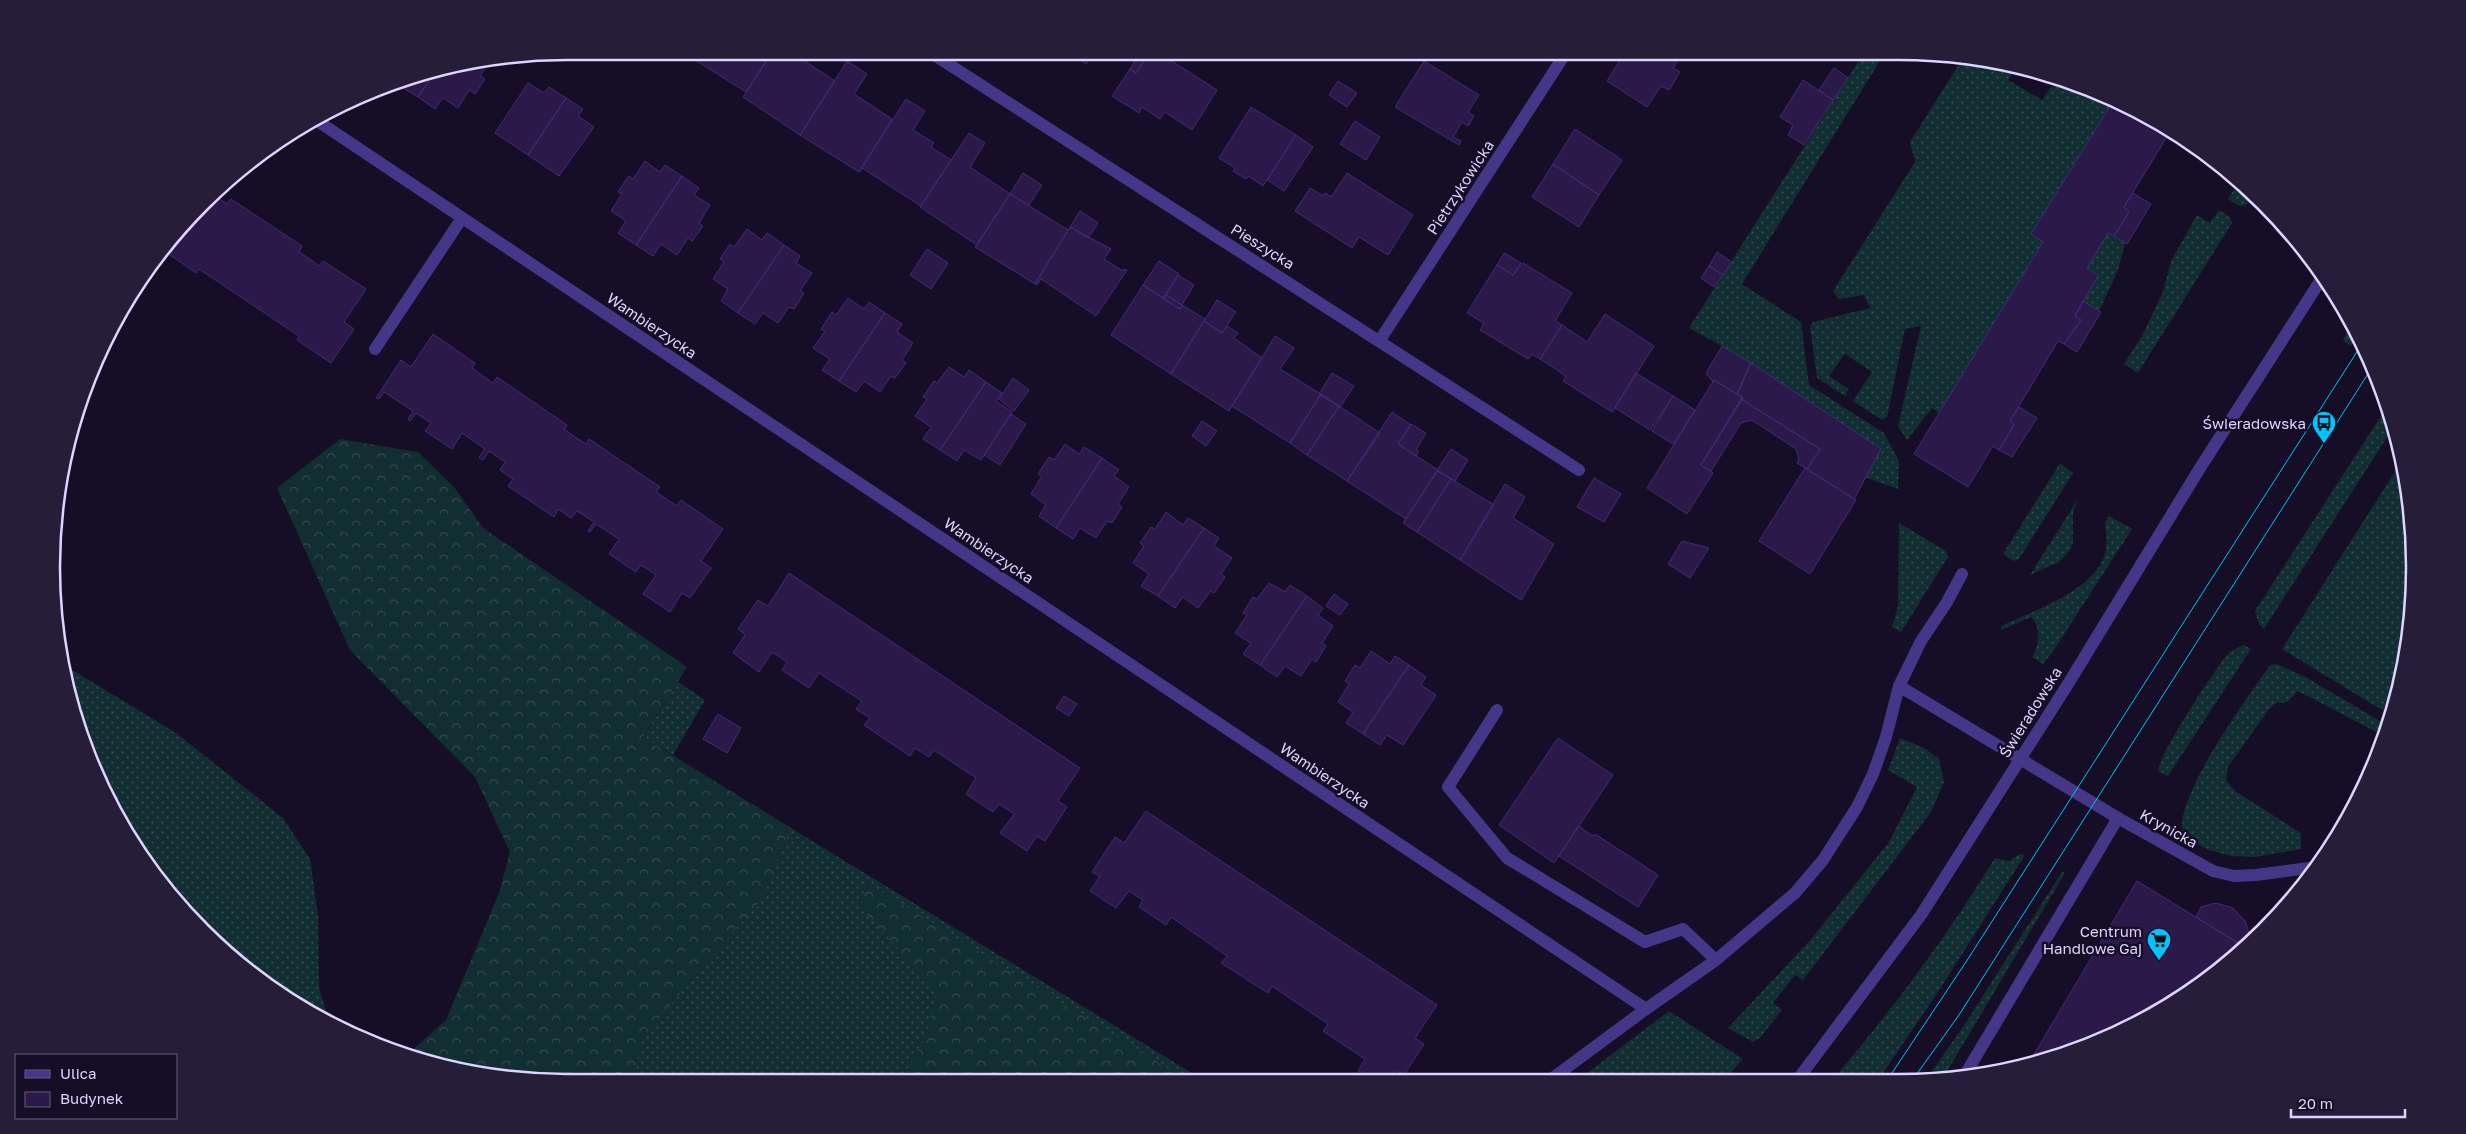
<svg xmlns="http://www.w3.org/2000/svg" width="2466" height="1134" viewBox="0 0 2466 1134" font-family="'Golos Text',sans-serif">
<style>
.grass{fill:url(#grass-dots)}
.forest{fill:url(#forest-crowns)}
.building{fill:#2a1949;stroke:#442a76}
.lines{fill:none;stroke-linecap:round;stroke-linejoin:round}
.service{stroke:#453788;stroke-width:12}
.minor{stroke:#453788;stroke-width:12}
.tertiary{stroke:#453788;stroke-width:12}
.tram{stroke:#00c3ff;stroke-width:1}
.labels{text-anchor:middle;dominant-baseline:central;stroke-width:5;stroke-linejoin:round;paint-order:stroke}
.street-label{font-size:15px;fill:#dfd4ff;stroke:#160e27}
.poi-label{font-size:15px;fill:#dfd4ff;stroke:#160e27;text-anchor:end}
.rim{fill:none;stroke:#dfd4ff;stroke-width:2.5}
</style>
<defs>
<pattern id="grass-dots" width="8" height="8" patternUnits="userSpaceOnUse" patternTransform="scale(1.25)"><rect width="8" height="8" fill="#112e32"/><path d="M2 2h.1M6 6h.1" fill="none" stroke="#334b51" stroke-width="1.8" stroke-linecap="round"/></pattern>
<pattern id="forest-crowns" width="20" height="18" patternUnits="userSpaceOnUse" patternTransform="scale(1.25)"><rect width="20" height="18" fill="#112e32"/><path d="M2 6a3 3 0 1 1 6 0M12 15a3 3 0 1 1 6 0" fill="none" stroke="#334b51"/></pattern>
</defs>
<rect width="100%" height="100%" fill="#160e27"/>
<!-- grass -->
<path class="grass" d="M1865 51H1886L1742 284 1801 322 1809 385 1884 433 1899 461 1898 489 1865 477 1722 346 1689 328Z
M1963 58 1999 61 2017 67 2008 80 2042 100 2050 88 2065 81 2096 90 2114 100 2031 234 2043 242 1939 413 1932 408 1907 440 1898 426 1921 326 1905 329 1887 417 1882 420 1853 401 1872 372 1845 354 1829 376 1849 389 1845 396 1817 378 1810 326 1813 322 1870 308 1864 295 1839 299 1833 291 1915 162 1910 142Z
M2239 182 2253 193 2246 205 2239 206 2228 199Z
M2219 210 2230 217 2232 223 2138 373 2124 364 2142 336 2163 292 2171 261 2197 215 2210 223Z
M2108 233 2125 243 2118 270 2099 311 2083 301 2098 276 2087 268Z
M2350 322 2357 336 2351 346 2343 341Z
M2388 410 2393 428 2264 629 2259 624 2255 611 2383 413Z
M2403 459 2415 567 2405 667 2390 715 2282 649Z
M2060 463 2073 473 2019 559 2014 561 2003 554Z
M2078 499 2073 512V542L2070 550 2059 562 2030 575Z
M2109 516 2132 529 2054 650 2043 664 2032 657C2039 646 2042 628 2031 617L2001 630V626C2033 611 2096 590 2105 553 2108 543 2106 533 2105 522Z
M1899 523 1946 551 1948 557 1901 632 1892 627 1898 606Z
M2244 645 2251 649 2168 776 2158 771C2160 753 2213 672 2227 655 2232 650 2237 648 2244 645Z
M61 663 176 733 283 818 310 859 318 916 319 988 330 1024 309 1014 227 955 179 907 120 825 79 733Z
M2277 664 2307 678 2387 725 2384 736 2298 691 2287 702 2276 703 2269 709 2228 767 2226 780 2235 791 2301 833V849L2255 857 2231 856 2209 850 2183 836C2172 798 2248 698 2270 665Z
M678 682 705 700 673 755 643 737Z
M1900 738 1926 749 1939 759 1944 782 1931 812 1803 980 1795 975 1773 1003 1782 1010 1760 1038 1753 1042 1728 1028 1812 938 1889 842 1917 787 1888 770Z
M752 804 791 828 1205 1081 586 1083Z
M2020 854 2025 855 1938 992 1879 1079H1833C1893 1009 1947 936 1995 858L2009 861Z
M2062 872 2065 873 1943 1078H1927L1963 1027Z
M1669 1011 1743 1059 1725 1079 1578 1080Z"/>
<!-- forest -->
<path class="forest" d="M340 439 418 452 454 487 483 528 687 667 643 737 791 828 763 897 642 1038 632 1083H567L466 1073 407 1055 446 1020 499 893 510 852 475 777 350 650 277 488Z
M866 882 1188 1081 901 1082 927 1034 936 990 861 908Z"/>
<!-- building -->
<path class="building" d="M689 51H773L746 92 687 55Z
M773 51H800L797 56 835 81 800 135 743 97Z
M1067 51H1095L1086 64Z
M1141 51H1150L1136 73 1130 69Z
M1150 51H1156L1217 90 1192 130 1165 112 1160 119 1142 107 1139 113 1112 96 1130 69 1136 73Z
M1626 51H1669L1679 58 1673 68 1680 72 1669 90 1661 86 1647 107 1607 81Z
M491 59 480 76 485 79 475 94 469 90 458 108 443 98 435 109 418 97 437 69 467 61Z
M847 61 867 74 854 94 892 119 859 172 800 135Z
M1424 61 1479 95 1468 112 1474 116 1468 126 1462 122 1453 137 1461 141 1459 145 1395 107Z
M1834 68 1848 78 1833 100 1819 90Z
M437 69 418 97 400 86 406 77Z
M1803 80 1833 100 1804 145 1788 135 1793 125 1780 117Z
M1338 81 1357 93 1347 107 1329 95Z
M528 83 544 93 549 87 566 98 528 155 495 133Z
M566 98 583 109 578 116 594 127 559 176 528 155Z
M906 99 925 111 913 130 934 143 931 147 951 160 921 206 862 168 859 172Z
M2114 100 2177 133 2174 138 2168 135 2124 207 2129 212 2114 236 2108 233 2087 268 2098 276 2075 316 2081 320 2064 344 2058 341 2010 421 2014 425 1999 450 1993 446 1968 487 1914 454 2043 242 2031 234Z
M1251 107 1296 135 1263 186 1248 176 1246 179 1233 171 1235 168 1219 158Z
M1355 121 1380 137 1366 160 1340 144Z
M1575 129 1622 160 1599 195 1553 164Z
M969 133 985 143 970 167 1010 194 977 245 920 207Z
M2177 133 2190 141 2187 146 2174 138Z
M1296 135 1313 147 1284 191 1267 180Z
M645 161 660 172 665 165 682 176 636 245 618 233 626 221 611 211 622 194 618 192 626 180 629 176 633 179Z
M1553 164 1599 195 1579 227 1532 197Z
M1023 173 1042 185 1029 205 1010 194Z
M1347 173 1413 215 1388 255 1359 237 1352 248 1295 211 1310 188 1323 196 1325 193 1331 197Z
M682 176 699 188 694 195 710 205 699 223 703 226 692 241 688 238 677 255 661 244 653 256 636 245Z
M2133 193 2151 204 2127 244 2114 236 2129 212 2124 207Z
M212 194 227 204 231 199 302 246 299 252 311 260 319 266 323 261 366 289 344 322 354 329 331 363 297 340 299 336 199 269 196 273 163 250 179 227Z
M1010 194 1068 230 1035 284 975 247Z
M1080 211 1098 223 1088 238 1070 227Z
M1070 227 1111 249 1104 259 1123 271 1124 269 1127 270 1096 316 1041 279 1037 285 1035 284Z
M747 229 762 240 767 233 784 245 738 313 721 301 728 289 713 279 724 262 720 259 730 244 734 247Z
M784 245 800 256 796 263 812 273 800 291 804 293 798 303 794 309 789 307 778 323 763 313 755 324 738 313Z
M927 249 948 263 931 289 910 275Z
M1717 252 1732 262 1723 275 1709 266Z
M1504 253 1521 263 1513 275 1497 265Z
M1159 261 1179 274 1163 298 1143 285Z
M1523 263 1572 293 1555 321 1562 325 1540 359 1532 354 1528 359 1480 330 1484 323 1467 313 1497 265 1513 275Z
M1709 266 1723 275 1714 287 1701 278Z
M1178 275 1194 285 1182 305 1166 295Z
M1143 285 1163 298 1166 295 1164 299 1180 309 1182 305 1205 319 1171 374 1111 335Z
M1166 295 1182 305 1180 309 1164 299Z
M848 298 864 309 869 302 885 313 839 381 822 370 830 359 813 348 825 331 821 329 832 312 836 315Z
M1217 300 1236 312 1222 333 1204 321Z
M2083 301 2101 312 2077 352 2064 344 2081 320 2075 316Z
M885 313 902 324 897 332 913 343 902 360 906 363 895 378 891 376 880 392 864 381 856 392 839 381Z
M1605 314 1654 346 1612 412 1563 381 1566 376 1540 359 1562 325 1587 342Z
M1204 321 1222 333 1227 326 1238 333 1234 338 1262 358 1229 411 1171 374Z
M433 334 475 363 472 368 483 376 493 383 497 377 567 425 564 429 575 437 586 444 589 439 660 487 656 492 677 506 681 500 723 529 701 561 711 568 690 598 682 593 670 612 643 594 656 575 641 565 636 572 609 554 619 539 596 524 590 532 588 531 594 522 577 511 571 518 558 509 554 517 508 486 513 479 500 470 505 462 489 451 483 460 481 459 479 457 485 449 462 433 452 449 425 431 431 423 416 413 410 421 408 419 413 411 384 392 379 399 376 398 401 360 411 367Z
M1275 336 1294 348 1280 369 1321 394 1290 443 1232 406Z
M1722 346 1751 363 1737 394 1714 380 1713 382 1706 373Z
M1751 363 1881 449 1854 499 1807 469 1820 449 1741 399 1743 398 1737 394Z
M949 367 964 377 969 370 986 382 940 450 923 439 931 427 915 416 927 399 923 397 934 381 937 383Z
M1332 373 1354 386 1340 407 1319 394Z
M1636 373 1673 396 1650 430 1615 408Z
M1013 378 1029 390 1014 411 999 399Z
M1714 380 1743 398 1701 465 1713 473 1687 514 1647 488Z
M986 382 1002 393 996 401 1012 412 981 460 964 450 957 461 940 450Z
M1321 394 1339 406 1307 455 1290 443Z
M1673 396 1695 410 1673 444 1652 431Z
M1741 399 1820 449 1807 469 1797 463 1799 459 1796 449 1752 420 1741 423 1711 471 1701 465Z
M1339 406 1380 433 1347 481 1307 455Z
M2019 407 2037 418 2012 457 1999 450 2014 425 2010 421Z
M1392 412 1411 425 1398 444 1438 470 1406 519 1347 481Z
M1011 414 1026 424 1000 465 984 455Z
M1202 421 1217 431 1206 446 1192 436Z
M1411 424 1426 433 1416 450 1419 451 1416 456 1398 444Z
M1065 444 1079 454 1084 447 1102 458 1056 528 1039 516 1046 505 1031 494 1042 476 1038 474 1049 457 1054 460Z
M1451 449 1468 460 1455 481 1437 470Z
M1102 458 1119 470 1114 476 1129 487 1118 504 1122 507 1112 523 1107 521 1096 538 1080 528 1073 539 1056 528Z
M1805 468 1856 500 1810 574 1759 541Z
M1437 471 1451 479 1417 532 1403 523Z
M1594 478 1621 494 1604 522 1577 507Z
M1451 479 1494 505 1460 560 1417 532Z
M1505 484 1525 497 1513 518 1554 544 1521 600 1460 560Z
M1166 512 1183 525 1188 518 1204 528 1158 596 1141 586 1149 574 1133 563 1144 546 1140 543 1151 527 1155 529Z
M1204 528 1219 538 1214 546 1232 558 1221 574 1225 577 1214 593 1211 591 1198 608 1183 597 1175 608 1158 596Z
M1682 541 1709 548 1690 578 1668 564Z
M789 573 1080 768 1058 801 1067 807 1045 841 1037 836 1027 851 1000 833 1014 814 999 804 993 812 966 794 976 778 934 750 929 757 915 748 910 756 864 725 870 718 856 709 862 701 819 673 809 688 782 670 787 662 772 652 759 672 733 653 745 635 738 629 758 600 768 606Z
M1269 583 1285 592 1290 585 1307 596 1260 665 1243 654 1251 643 1235 633 1247 615 1243 613 1253 597 1257 599Z
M1334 594 1348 604 1340 615 1326 606Z
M1307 596 1323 608 1318 615 1333 626 1322 643 1326 646 1316 662 1312 659 1301 676 1285 666 1277 677 1260 665Z
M1371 651 1390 664 1395 656 1409 665 1363 734 1346 723 1353 712 1338 702 1349 684 1345 681 1355 665 1360 668Z
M1409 665 1426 677 1421 685 1436 695 1403 745 1387 735 1380 745 1363 734Z
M1064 696 1077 704 1069 716 1056 708Z
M718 714 741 728 727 753 703 739Z
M1558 738 1613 775 1554 863 1499 825Z
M1146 811 1437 1005 1415 1038 1424 1044 1404 1075 1396 1070 1389 1080H1371L1358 1071 1365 1059 1323 1031 1328 1024 1272 986 1268 993 1221 963 1227 956 1171 917 1166 925 1139 907 1143 900 1129 891 1116 908 1090 891 1100 876 1092 872 1115 837 1124 843Z
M1578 826 1593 836 1595 834 1658 875 1638 907 1559 856Z
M2137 881 2243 946 2213 976 2097 1043 2030 1061Z
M2216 903 2233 908 2245 921 2250 936 2243 946 2196 917 2201 907Z"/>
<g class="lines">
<!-- service -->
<path class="service" d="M375 349 462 218
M1899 686 1921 641 1947 602 1962 574
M1497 710 1448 787 1507 858 1645 942 1683 929 1716 960
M1963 1078 2118 818
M1550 1080 1646 1009"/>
<!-- minor -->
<path class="minor" d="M928 51 1579 470
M313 118 1646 1009 1716 960 1795 893 1823 860 1857 807 1873 774 1886 737 1899 686 2118 818 2213 871 2234 876 2256 875 2316 867
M1380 340 1567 51"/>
<!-- tertiary -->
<path class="tertiary" d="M1798 1079 1921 915 2068 684 2200 468 2324 275"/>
<!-- tram -->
<path class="tram" d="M1914 1078 1959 1015 2373 366
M1888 1079 1966 962 2362 344"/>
</g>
<!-- icons -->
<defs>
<symbol id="bus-pin" viewBox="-11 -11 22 30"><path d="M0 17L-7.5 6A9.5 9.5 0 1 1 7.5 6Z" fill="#00c3ff" stroke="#160e27"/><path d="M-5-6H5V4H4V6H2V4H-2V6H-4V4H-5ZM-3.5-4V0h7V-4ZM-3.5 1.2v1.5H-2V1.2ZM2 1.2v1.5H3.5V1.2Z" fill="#111"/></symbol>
<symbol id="supermarket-pin" viewBox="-11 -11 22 30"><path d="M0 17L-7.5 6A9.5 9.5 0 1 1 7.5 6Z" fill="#00c3ff" stroke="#160e27"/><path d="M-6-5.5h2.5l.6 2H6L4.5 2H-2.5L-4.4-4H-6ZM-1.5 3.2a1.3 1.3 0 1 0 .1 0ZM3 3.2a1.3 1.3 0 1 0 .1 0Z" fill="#111"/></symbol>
</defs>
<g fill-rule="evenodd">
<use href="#bus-pin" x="2310" y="409" width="28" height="38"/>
<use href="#supermarket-pin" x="2145" y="926" width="28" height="38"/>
</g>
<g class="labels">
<!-- street labels -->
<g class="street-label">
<text transform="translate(1460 187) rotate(-57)">Pietrzykowicka</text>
<text transform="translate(1263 246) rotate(32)">Pieszycka</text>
<text transform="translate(652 325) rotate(34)">Wambierzycka</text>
<text transform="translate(989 550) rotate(34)">Wambierzycka</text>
<text transform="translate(2030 712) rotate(-58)">Świeradowska</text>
<text transform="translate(1325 775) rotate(34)">Wambierzycka</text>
<text transform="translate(2169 828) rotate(29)">Krynicka</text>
</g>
<!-- poi labels -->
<g class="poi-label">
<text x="2306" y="423">Świeradowska</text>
<text x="2142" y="931">Centrum<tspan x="2142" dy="17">Handlowe Gaj</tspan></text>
</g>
</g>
<!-- crop -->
<path d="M0 0H2466V1134H0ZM567 60H1899A507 507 0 0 1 2406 567V567A507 507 0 0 1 1899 1074H567A507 507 0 0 1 60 567V567A507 507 0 0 1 567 60Z" fill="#261e38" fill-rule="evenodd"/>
<path class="rim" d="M567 60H1899A507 507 0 0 1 2406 567V567A507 507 0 0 1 1899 1074H567A507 507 0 0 1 60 567V567A507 507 0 0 1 567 60Z"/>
<!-- legend -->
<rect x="15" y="1054" width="162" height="65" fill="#160e27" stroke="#665d7d"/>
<rect x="25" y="1070" width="25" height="8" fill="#453788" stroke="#665d7d"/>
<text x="60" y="1079" font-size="15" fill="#dfd4ff">Ulica</text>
<rect x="25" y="1092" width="25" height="15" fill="#2a1949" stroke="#665d7d"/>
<text x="60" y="1104" font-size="15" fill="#dfd4ff">Budynek</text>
<!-- scale -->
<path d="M2291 1109v8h114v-8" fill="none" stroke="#dfd4ff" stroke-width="2.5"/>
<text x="2298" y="1109" font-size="15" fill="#dfd4ff" stroke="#160e27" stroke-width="4" paint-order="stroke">20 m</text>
</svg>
